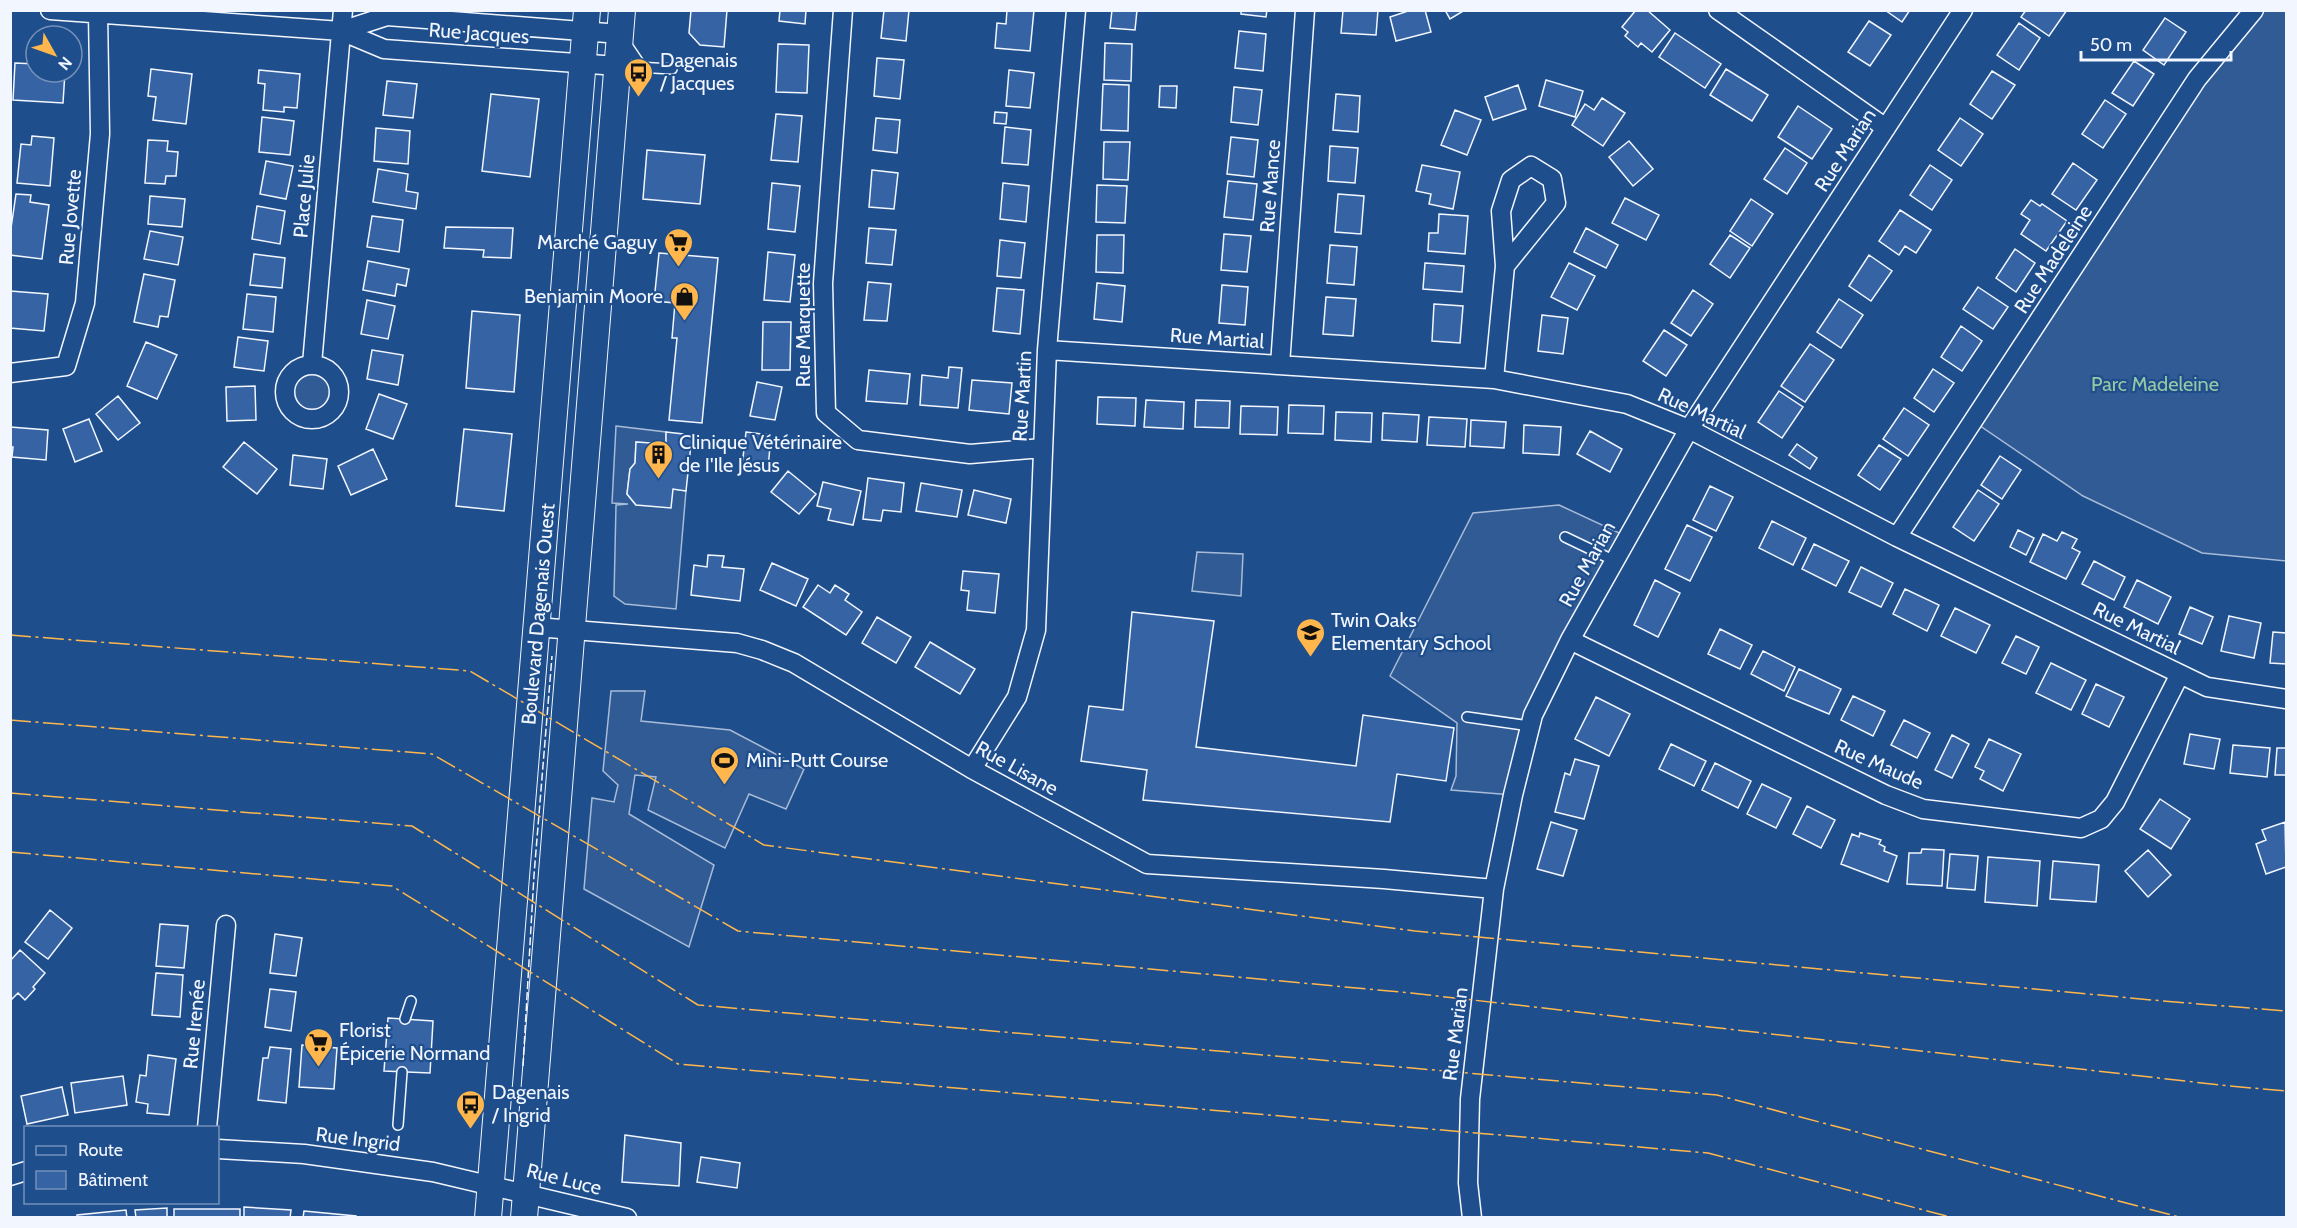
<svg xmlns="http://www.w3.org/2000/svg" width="2297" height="1228" viewBox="0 0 2297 1228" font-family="Cabin,sans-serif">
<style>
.built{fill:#305b95;stroke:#a8bbd7;stroke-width:1.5}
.building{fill:#3563a3;stroke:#f2f6ff;stroke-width:1.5}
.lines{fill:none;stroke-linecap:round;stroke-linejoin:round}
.lane-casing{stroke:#f2f6ff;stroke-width:12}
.street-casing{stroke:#f2f6ff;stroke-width:21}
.secondary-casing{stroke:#f2f6ff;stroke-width:28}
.lane{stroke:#1f4e8c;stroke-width:9}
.street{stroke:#1f4e8c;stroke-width:18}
.secondary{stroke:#1f4e8c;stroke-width:26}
.fence{stroke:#f2f6ff;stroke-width:1.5;stroke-dasharray:8 3;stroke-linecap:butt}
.power{stroke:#ffb74d;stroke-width:1.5;stroke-dasharray:21 4.5 3 4.5;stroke-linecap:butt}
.labels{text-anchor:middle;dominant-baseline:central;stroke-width:4.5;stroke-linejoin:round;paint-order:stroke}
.street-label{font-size:20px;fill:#f2f6ff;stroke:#1f4e8c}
.poi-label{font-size:20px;fill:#f2f6ff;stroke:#1f4e8c;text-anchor:start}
.park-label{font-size:20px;fill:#97c8a6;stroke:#1f4e8c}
</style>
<rect width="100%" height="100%" fill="#1f4e8c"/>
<!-- built -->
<path class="built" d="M2254 11H2286V561L2202 553 2083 496 1973 421Z
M285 392a27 27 0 1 1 54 0a27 27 0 1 1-54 0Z
M616 426 666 432V444L636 442 635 463 630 469 627 494 636 505 673 489 686 491 676 609 625 604 614 596 616 505 628 504 612 503Z
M1559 505 1628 537 1533 714 1513 795 1451 790 1456 776 1457 723 1390 676 1473 513Z
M1197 552 1243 554 1241 596 1192 591Z
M611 691H645L641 721 730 730 804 769 786 809 749 794 725 848 648 810 656 777 635 775 629 814 714 865 689 947 584 889 592 798 614 802 618 785 603 771Z"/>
<!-- building -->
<path class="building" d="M691 10H727L724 47 700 45 689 33Z
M780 10H806L805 24 779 21Z
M884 10H909L906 41 881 38Z
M1007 10H1034L1030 51 995 48 997 23 1006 24Z
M1112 10H1137L1135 30 1110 28Z
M1241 10H1267L1266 17 1241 14Z
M1343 10H1378L1376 35 1341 33Z
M1411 10H1425L1431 32 1396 41 1390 17Z
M1445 10H1465L1450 19Z
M1636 10H1647L1670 30 1652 52 1641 43 1638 47 1625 36 1628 32 1622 27Z
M1885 10H1910L1902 22Z
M2026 10H2067L2049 36 2021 17Z
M2165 18 2186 32 2164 65 2143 50Z
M1869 21 1891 35 1870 66 1848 52Z
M2019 23 2040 38 2019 70 1997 55Z
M1239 31 1266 34 1263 71 1235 68Z
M1675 33 1721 64 1705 88 1659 57Z
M1105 43 1132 44 1131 81 1104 80Z
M778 44 809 45 807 93 776 92Z
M877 58 904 60 900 99 874 96Z
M2134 61 2154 74 2133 106 2112 93Z
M15 63 36 64V72H65L63 103 13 100Z
M151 69 192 74 186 124 153 120 156 97 148 96Z
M1726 69 1768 95 1752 121 1710 95Z
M259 70 300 74 297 108 284 107V112L263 110 265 84 258 83Z
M1009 70 1034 73 1030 108 1006 106Z
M1992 71 2015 85 1992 119 1970 104Z
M1546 80 1583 91 1575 117 1539 106Z
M387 81 417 84 413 118 383 115Z
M1103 84 1129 85 1128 131 1101 130Z
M1518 85 1526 109 1493 120 1485 97Z
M1160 86H1177L1176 108 1159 107Z
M1234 87 1262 90 1258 125 1231 122Z
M491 94 539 99 530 177 482 171Z
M1336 94 1360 96 1358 132 1333 130Z
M1602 98 1625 113 1603 146 1572 125 1585 104 1594 110Z
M2105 100 2126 114 2103 148 2082 134Z
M1798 106 1832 129 1812 159 1778 137Z
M1455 110 1481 120 1467 155 1441 145Z
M995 112 1007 113 1006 124 994 123Z
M776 114 802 116 798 162 771 160Z
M262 117 294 121 290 155 259 152Z
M876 118 900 120 897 153 873 150Z
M1960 118 1983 134 1961 166 1938 150Z
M1005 127 1031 130 1028 165 1002 163Z
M376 128 410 131 408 164 374 161Z
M32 136 54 138 50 186 17 183 21 144 31 145Z
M1231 137 1258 140 1254 177 1227 174Z
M148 140 168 141 167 151 178 152 176 176H166L165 184 145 183Z
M1629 141 1653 169 1633 186 1609 157Z
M1104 142H1130L1128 180 1103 179Z
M1330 146 1358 148 1355 183 1328 181Z
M1785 148 1807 163 1787 194 1764 179Z
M647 150 705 155 700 204 643 199Z
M266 161 293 166 286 199 260 194Z
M2073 163 2097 180 2076 210 2052 194Z
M1422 165 1460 172 1453 209 1429 204 1431 194 1416 191Z
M1930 165 1952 180 1932 210 1910 195Z
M378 169 408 174 406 191 418 193 416 209 373 202Z
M872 170 898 173 894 209 869 207Z
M1228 181 1257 184 1253 220 1224 217Z
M772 183 800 186 795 232 768 229Z
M1003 183 1029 186 1026 222 1000 219Z
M1097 185 1127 186 1125 223 1096 222Z
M16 194 31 195 30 202 49 205 42 259 10 255V235Z
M1338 194 1364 196 1361 234 1335 232Z
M150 196 185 199 182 227 148 224Z
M1625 198 1659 215 1646 240 1612 223Z
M1751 199 1773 214 1752 246 1730 231Z
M2031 200 2040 206 2042 204 2067 221 2046 251 2021 234 2030 220 2021 214Z
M257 206 285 211 280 244 252 239Z
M1900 210 1931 230 1916 253 1905 246 1899 255 1879 241Z
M1439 214 1468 216 1465 254 1428 251 1429 233H1438Z
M372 216 403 220 399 252 367 247Z
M446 227 513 228 511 258 483 257 484 250 444 248Z
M869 228 896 230 892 265 866 263Z
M1586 228 1618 245 1606 268 1574 252Z
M150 231 183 237 178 265 144 259Z
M1224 234 1251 236 1247 272 1221 270Z
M1097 235H1124L1123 273 1096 272Z
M1730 235 1750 248 1730 278 1710 264Z
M1000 240 1025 243 1021 278 997 276Z
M1330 245 1357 247 1354 285 1327 283Z
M2015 249 2035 263 2016 292 1996 278Z
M768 252 795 255 790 302 764 300Z
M659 253 718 258 702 423 669 420 677 338H672L675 303 654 301Z
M254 254 285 258 282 288 250 285Z
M1869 255 1892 271 1871 301 1849 286Z
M368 261 409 269 406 286 397 284 395 296 363 290Z
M1425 263 1464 266 1462 292 1423 289Z
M1569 263 1595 276 1577 310 1551 297Z
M144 274 175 280 168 317 160 316 158 327 134 322Z
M868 282 891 284 887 321 864 320Z
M1097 283 1125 286 1122 322 1094 319Z
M1222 285 1248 287 1245 325 1219 323Z
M1978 287 2008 307 1993 329 1963 309Z
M997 288 1024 290 1020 334 993 331Z
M1693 290 1713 304 1691 336 1671 323Z
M10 291 48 294 44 331 10 328Z
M247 294 276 297 273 332 243 329Z
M1326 297 1356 299 1353 336 1323 334Z
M1839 299 1863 315 1841 348 1817 332Z
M367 300 395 306 388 339 361 334Z
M1434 304 1463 306 1460 343 1432 341Z
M472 311 520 315 514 392 466 388Z
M1542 315 1568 318 1563 354 1538 351Z
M763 322H791L790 370H762Z
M1961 326 1982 341 1962 371 1941 357Z
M1664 330 1687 345 1666 376 1643 361Z
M238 337 268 341 264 371 234 367Z
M146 342 177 355 157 399 127 386Z
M1810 344 1834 360 1805 402 1781 386Z
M372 350 403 355 398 385 367 379Z
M949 367 962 368 958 408 920 405 922 375 948 378Z
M1933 369 1954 383 1934 412 1914 398Z
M869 370 910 374 907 404 866 401Z
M972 380 1012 383 1009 414 969 410Z
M757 382 782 387 775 420 750 416Z
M255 386 256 420 227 421 226 387Z
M1779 391 1803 407 1782 438 1758 422Z
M379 394 407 404 393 439 366 429Z
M118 396 140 423 118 440 96 414Z
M1098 397 1136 398 1135 426 1097 424Z
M1146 400 1184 402 1183 429 1144 427Z
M1196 400 1230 401 1229 428 1195 427Z
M1289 405 1324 406 1323 434 1288 433Z
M1241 406 1278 407 1277 435 1240 434Z
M1904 408 1929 425 1908 456 1883 439Z
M1336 412 1372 413 1371 442 1335 440Z
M1383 413 1419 415 1417 442 1382 440Z
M1429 417 1467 419 1465 447 1427 445Z
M89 419 102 451 75 462 63 429Z
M1471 420 1506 422 1504 448 1470 446Z
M1524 425 1561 427 1559 455 1523 453Z
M10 427 48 430 46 460 12 457 13 447H10Z
M464 429 512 434 504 511 456 506Z
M1590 431 1622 449 1610 472 1577 454Z
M666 432 692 435 686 491 673 489 671 508 636 505 627 494 630 469 635 463 636 442 666 444Z
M746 432 771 435 768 469 742 466Z
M244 442 277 469 257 494 223 467Z
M1797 444 1817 458 1810 469 1789 455Z
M1879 445 1901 459 1880 490 1858 475Z
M373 449 387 479 351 495 338 466Z
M293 455 327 459 323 489 290 485Z
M2000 456 2021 470 2002 499 1981 485Z
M788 471 816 494 799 514 771 492Z
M868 478 904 483 901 512 883 510 881 521 863 519Z
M823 482 861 491 853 525 828 520 831 509 817 506Z
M921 483 962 490 957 517 916 511Z
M1710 486 1733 497 1716 531 1693 520Z
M974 490 1011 499 1006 523 968 515Z
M1978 490 1999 504 1974 541 1953 527Z
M1772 521 1806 538 1793 565 1759 548Z
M1687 525 1712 537 1690 581 1665 569Z
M2018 530 2034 538 2026 555 2010 547Z
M2062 532 2077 539 2072 548 2080 552 2066 579 2030 562 2043 534 2057 541Z
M1814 544 1849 561 1836 586 1802 569Z
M708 555 724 556 722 567 744 569 740 601 691 595 694 565 707 567Z
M2094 561 2125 577 2114 600 2082 584Z
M772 563 808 579 796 606 760 590Z
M1861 567 1893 583 1881 607 1849 592Z
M963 571 999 574 995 613 967 610 969 591 961 590Z
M1655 580 1680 593 1658 637 1634 625Z
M2137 580 2171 597 2158 624 2124 607Z
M818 585 830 593 835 585 849 594 845 600 862 612 846 635 803 607Z
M1905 589 1939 605 1927 631 1893 614Z
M2190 607 2213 617 2202 644 2179 634Z
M1955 608 1990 625 1976 653 1941 636Z
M1132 612 1214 621 1196 747 1356 766 1363 715 1454 728 1446 781 1397 774 1390 822 1143 800 1147 770 1081 761 1089 706 1123 710Z
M2229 616 2261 623 2254 658 2221 651Z
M877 617 911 637 896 663 862 643Z
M1720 629 1752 645 1740 669 1708 654Z
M2273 632 2286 633V664L2270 663Z
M2016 636 2039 647 2026 674 2002 663Z
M930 642 975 669 960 694 915 667Z
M1763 651 1795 667 1784 691 1751 674Z
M2051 663 2086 680 2071 710 2036 693Z
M1799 669 1841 689 1829 714 1786 696Z
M2096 684 2124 697 2109 727 2082 714Z
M1853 696 1885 711 1873 736 1841 720Z
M1596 697 1630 714 1609 756 1575 739Z
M1904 720 1930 733 1917 758 1891 745Z
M2190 734 2220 739 2214 769 2184 764Z
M1952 735 1969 744 1952 778 1935 770Z
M1989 739 2021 754 2003 791 1980 779 1984 771 1975 767Z
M1671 744 1706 761 1694 786 1659 769Z
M2233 745 2270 748 2267 777 2230 773Z
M2277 748H2286V775H2275Z
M1575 759 1599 766 1584 819 1555 812 1565 773 1570 775Z
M1715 763 1751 781 1738 808 1702 790Z
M1762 784 1791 798 1776 828 1747 814Z
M2160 799 2190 819 2171 849 2140 829Z
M1807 806 1835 820 1821 848 1793 834Z
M1551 822 1577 830 1563 876 1537 869Z
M2285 822 2286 867 2266 874 2256 844 2266 840 2262 830Z
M1860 833 1881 840 1879 844 1885 847 1884 851 1897 856 1888 882 1841 864 1852 834 1859 837Z
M1922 849 1944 850 1942 886 1907 884 1909 853H1921Z
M2148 850 2171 875 2148 897 2125 871Z
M1950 854 1978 856 1975 890 1947 888Z
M1988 857 2040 861 2037 906 1985 902Z
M2053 861 2099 865 2096 902 2050 899Z
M50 910 72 928 48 959 25 942Z
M160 924 188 926 184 968 156 966Z
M275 934 302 938 296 976 270 973Z
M20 950 45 973 33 987 35 989 25 1000 18 993 10 1001V961Z
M156 973 183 975 180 1017 152 1015Z
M270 989 296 992 291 1031 265 1027Z
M388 1018 433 1021 430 1073 384 1071Z
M302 1045 337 1048 334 1089 299 1087Z
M270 1047 291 1049 286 1103 258 1100 263 1058H268Z
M148 1055 176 1059 169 1115 147 1113 148 1104 136 1102 140 1075 146 1076Z
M123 1076 127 1105 75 1113 71 1083Z
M62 1087 68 1115 27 1124 21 1096Z
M625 1135 681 1143 679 1186 622 1182Z
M701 1157 740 1163 737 1188 697 1182Z
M244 1207 291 1210 290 1218H244Z
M167 1208V1218H136L135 1210Z
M174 1209H240V1218H174Z
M126 1210 127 1218H77V1215Z
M304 1211 356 1216V1218H303Z"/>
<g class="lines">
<defs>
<path id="lane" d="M625 42 642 67
M619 66 672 69
M1565 537 1615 561
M1467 717 1530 726
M405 1019 411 1001
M398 1125 402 1072"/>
<path id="street" d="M50 10 341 31 384 49 617 66
M843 10 823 283 826 413 858 440 970 454 1042 448
M1718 10 1886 128
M341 31 387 16 620 34
M1047 350 1494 379 1627 404 1689 429 1897 537 2207 687 2286 699
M312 364 343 10
M285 392a27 27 0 1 1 54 0a27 27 0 1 1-54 0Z
M1280 365 1305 10
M10 373 66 366 85 303 100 134 98 14
M1494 379 1505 266 1501 211 1511 180 1531 166 1552 179 1556 203 1505 266
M1897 537 2197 79 2254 10
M536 627 737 643 762 650 794 663 972 769 1147 864 1384 879 1494 889
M1570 640 1886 795 1923 809 2081 828 2101 819 2115 802 2180 674
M972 769 1017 697 1036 630 1047 350 1076 10
M207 1128 226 925
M218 1149 304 1154 433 1172 627 1218
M10 1176 26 1171
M1472 1218 1468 1183 1470 1099 1494 889 1513 795 1533 715 1570 640 1689 429 1963 10"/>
<path id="secondary" d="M488 1218 587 10
M524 1218 622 10"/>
</defs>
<!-- lane casing -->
<use href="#lane" class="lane-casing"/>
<!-- street casing -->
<use href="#street" class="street-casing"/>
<!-- secondary casing -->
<use href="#secondary" class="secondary-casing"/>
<!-- lane -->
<use href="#lane" class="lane"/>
<!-- street -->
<use href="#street" class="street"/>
<!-- secondary -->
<use href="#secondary" class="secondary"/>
<!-- fence -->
<path class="fence" d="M523 1066 534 875 552 656"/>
<!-- power -->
<path class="power" d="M10 635 470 671 764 845 1415 931 2163 1001 2286 1011
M10 720 432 754 738 931 1411 993 2229 1086 2286 1091
M10 793 412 826 698 1005 1717 1095 2183 1218
M10 852 392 886 678 1064 1708 1153 1954 1218"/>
</g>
<!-- icons -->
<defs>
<symbol id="bus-pin" viewBox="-11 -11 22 30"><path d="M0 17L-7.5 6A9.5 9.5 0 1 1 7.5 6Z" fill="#ffb74d" stroke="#1f4e8c"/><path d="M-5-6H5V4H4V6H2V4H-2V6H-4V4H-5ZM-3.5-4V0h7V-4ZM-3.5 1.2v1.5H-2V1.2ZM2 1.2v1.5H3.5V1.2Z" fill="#111"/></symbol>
<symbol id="supermarket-pin" viewBox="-11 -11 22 30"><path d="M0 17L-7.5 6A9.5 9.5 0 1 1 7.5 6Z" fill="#ffb74d" stroke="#1f4e8c"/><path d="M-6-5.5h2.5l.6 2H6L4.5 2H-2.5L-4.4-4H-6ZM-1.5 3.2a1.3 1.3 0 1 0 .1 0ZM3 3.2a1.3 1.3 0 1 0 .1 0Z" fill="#111"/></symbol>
<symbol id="shop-pin" viewBox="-11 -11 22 30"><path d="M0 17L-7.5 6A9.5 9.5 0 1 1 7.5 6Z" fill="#ffb74d" stroke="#1f4e8c"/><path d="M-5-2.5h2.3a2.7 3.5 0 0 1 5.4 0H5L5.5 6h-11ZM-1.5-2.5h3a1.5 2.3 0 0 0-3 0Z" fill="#111"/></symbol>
<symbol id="building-pin" viewBox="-11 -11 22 30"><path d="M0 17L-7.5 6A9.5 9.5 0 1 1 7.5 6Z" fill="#ffb74d" stroke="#1f4e8c"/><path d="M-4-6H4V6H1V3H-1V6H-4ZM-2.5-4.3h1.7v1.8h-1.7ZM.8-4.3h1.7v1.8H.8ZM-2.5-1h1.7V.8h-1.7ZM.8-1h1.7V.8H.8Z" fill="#111"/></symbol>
<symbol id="school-pin" viewBox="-11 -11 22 30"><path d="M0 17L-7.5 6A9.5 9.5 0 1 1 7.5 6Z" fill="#ffb74d" stroke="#1f4e8c"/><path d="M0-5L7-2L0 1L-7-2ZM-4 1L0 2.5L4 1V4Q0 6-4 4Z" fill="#111"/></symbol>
<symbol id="stadium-pin" viewBox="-11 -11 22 30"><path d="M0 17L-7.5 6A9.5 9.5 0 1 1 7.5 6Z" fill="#ffb74d" stroke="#1f4e8c"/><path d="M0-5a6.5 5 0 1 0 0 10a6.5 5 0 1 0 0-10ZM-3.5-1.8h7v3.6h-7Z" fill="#111"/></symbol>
</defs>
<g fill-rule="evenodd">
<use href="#bus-pin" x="622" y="56" width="33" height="45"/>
<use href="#supermarket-pin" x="662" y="226" width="33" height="45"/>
<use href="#shop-pin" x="668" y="280" width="33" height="45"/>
<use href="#building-pin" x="642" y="438" width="33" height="45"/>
<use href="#school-pin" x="1294" y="616" width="33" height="45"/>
<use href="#stadium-pin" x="708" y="744" width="33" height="45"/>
<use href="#supermarket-pin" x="302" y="1026" width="33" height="45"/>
<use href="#bus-pin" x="454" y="1088" width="33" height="45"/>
</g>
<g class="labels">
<!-- street labels -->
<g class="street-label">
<text transform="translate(479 33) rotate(4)">Rue Jacques</text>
<text transform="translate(1845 150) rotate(-57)">Rue Marian</text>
<text transform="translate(1270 186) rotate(-86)">Rue Mance</text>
<text transform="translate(304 196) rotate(-85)">Place Julie</text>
<text transform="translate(70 217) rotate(-85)">Rue Jovette</text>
<text transform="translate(2053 259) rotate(-57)">Rue Madeleine</text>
<text transform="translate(803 325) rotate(-90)">Rue Marquette</text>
<text transform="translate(1217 338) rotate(4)">Rue Martial</text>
<text transform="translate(1022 396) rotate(-87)">Rue Martin</text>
<text transform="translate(1702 413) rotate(25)">Rue Martial</text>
<text transform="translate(1587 564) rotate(-61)">Rue Marian</text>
<text transform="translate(538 614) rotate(-85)">Boulevard Dagenais Ouest</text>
<text transform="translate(2137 628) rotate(26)">Rue Martial</text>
<text transform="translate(1879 764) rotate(24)">Rue Maude</text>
<text transform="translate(1017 768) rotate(29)">Rue Lisane</text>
<text transform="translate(194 1024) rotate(-85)">Rue Irenée</text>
<text transform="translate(1455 1034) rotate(-83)">Rue Marian</text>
<text transform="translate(358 1139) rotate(7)">Rue Ingrid</text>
<text transform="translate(564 1179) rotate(14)">Rue Luce</text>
</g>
<!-- poi labels -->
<g class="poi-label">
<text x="660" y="60">Dagenais<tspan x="660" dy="23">/ Jacques</tspan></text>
<text x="657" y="242" text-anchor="end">Marché Gaguy</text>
<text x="663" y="296" text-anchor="end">Benjamin Moore</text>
<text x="679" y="442">Clinique Vétérinaire<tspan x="679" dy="23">de I'Ile Jésus</tspan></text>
<text x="1331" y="620">Twin Oaks<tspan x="1331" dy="23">Elementary School</tspan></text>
<text x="746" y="760">Mini-Putt Course</text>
<text x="339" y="1030">Florist<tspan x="339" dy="23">Épicerie Normand</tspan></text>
<text x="492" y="1092">Dagenais<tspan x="492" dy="23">/ Ingrid</tspan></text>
</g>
<!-- park labels -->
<g class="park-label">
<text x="2155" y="384">Parc Madeleine</text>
</g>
</g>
<!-- border -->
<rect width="2297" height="1228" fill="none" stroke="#f2f6ff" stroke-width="24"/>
<!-- legend -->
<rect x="24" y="1126" width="195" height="78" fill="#1f4e8c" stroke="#7391ba" stroke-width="1.5"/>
<rect x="36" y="1146" width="30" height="9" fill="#1f4e8c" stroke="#7391ba" stroke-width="1.5"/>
<text x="78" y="1156" font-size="18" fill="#f2f6ff">Route</text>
<rect x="36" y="1171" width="30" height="18" fill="#3563a3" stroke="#7391ba" stroke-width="1.5"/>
<text x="78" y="1186" font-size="18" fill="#f2f6ff">Bâtiment</text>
<!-- north arrow -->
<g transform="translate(54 54) rotate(130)"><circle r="28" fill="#1f4e8c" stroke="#7391ba" stroke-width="1.5"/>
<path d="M0-4.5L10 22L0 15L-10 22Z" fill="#ffb74d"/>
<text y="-9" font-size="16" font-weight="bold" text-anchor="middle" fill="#f2f6ff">N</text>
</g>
<!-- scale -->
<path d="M2081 51v9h150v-9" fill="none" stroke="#f2f6ff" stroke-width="3"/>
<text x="2090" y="51" font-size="18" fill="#f2f6ff" stroke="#1f4e8c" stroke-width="4.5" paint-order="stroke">50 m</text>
</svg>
